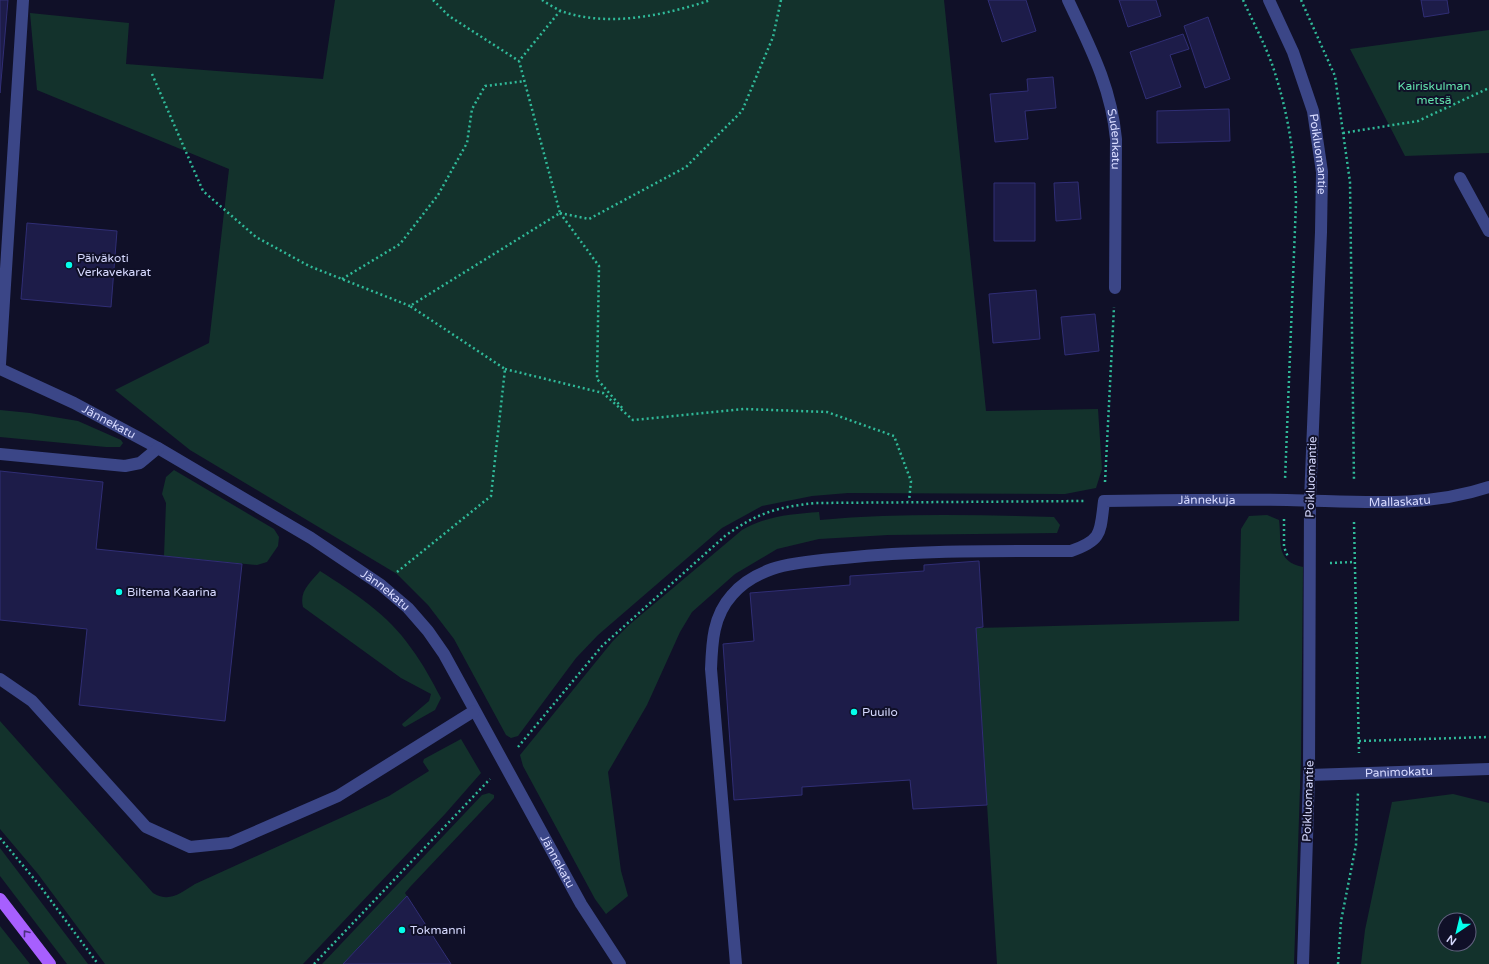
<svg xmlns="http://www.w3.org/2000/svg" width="1489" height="964" viewBox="0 0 1489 964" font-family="'Varela Round',sans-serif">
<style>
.green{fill:#13322c;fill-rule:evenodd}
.building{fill:#1d1c49;stroke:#302e75}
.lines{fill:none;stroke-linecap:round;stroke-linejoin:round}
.path{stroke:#30ba99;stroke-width:2.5;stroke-dasharray:2 3;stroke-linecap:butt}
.minor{stroke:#3b4687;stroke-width:12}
.major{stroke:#a75ffe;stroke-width:12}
.oneway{stroke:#4c307e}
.poi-dot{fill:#04feeb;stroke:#101028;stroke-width:1.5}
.labels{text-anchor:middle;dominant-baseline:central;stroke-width:4;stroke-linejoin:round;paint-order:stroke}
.park-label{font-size:12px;fill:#62e0ab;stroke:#101028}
.street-label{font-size:12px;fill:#d7daff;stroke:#101028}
.poi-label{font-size:12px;fill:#d7daff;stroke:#101028;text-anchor:start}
</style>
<rect width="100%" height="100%" fill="#101028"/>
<!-- green -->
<path class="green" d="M335 0H944L986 411 1098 409 1102 469 1096 488 1065 494 848 493 812 496 762 506 722 528 598 635 576 658 518 736 511 738 506 735 454 639 428 605 397 574 190 450 115 390 209 343 229 169 37 90 30 13 129 23 126 64 323 79Z
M1489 30V153L1405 156 1350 49Z
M0 410 30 413 78 421 121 440 123 443 120 447H106L0 437Z
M174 470 274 529 279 537 278 546 267 562 257 565 164 556 166 503 162 494 166 477Z
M819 512 820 520C898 513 976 515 1054 517L1060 525 1057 533 888 535 819 539 777 549 735 574 692 612 680 632 647 705 608 772 621 871 628 896 606 914 595 899 523 766 520 755 612 642 629 625 742 530C766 516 792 514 819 512Z
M1267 515 1279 520C1282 543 1275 561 1303 567L1301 759 1294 964H997L976 628 1239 621 1241 529 1249 516Z
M320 571C354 593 388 614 411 648 423 664 432 681 441 698L435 710 405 727 403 726 402 724 429 701 431 694 401 678 303 607C299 591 310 583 320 571Z
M0 721 153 893C170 903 180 893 195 884L389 796 429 771 423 762 424 759 461 739 481 773 445 814 303 964H105L38 874 0 829Z
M489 793 494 795V798L410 887 405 893 407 896 343 964H322L482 795Z
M1453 794 1489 803V964H1361L1365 930 1392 802ZM1445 920H1469V944H1445Z
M0 848 88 964H67L0 876Z
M0 926 30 964H0Z"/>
<!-- building -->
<path class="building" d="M0 0H8L0 93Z
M988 0H1026L1036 31 1002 42Z
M1119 0H1156L1161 16 1128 27Z
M1421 0H1447L1449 13 1424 17Z
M1208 17 1230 79 1205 88 1184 26Z
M1183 34 1189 49 1170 55 1181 87 1146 99 1130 52Z
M1053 77 1056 108 1025 111 1028 139 995 142 990 94 1028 91 1027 79Z
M1229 109 1230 141 1157 143V111Z
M1078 182 1081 219 1056 221 1054 183Z
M994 183H1035V241H994Z
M27 223 117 231 111 307 21 299Z
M1036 290 1040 339 993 343 989 294Z
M1095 314 1099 351 1065 355 1061 317Z
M0 471 103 482 96 549 242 564 225 721 79 705 87 629 0 620Z
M979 561 983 627 976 628 987 805 913 809 910 780 802 787V795L734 800 723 644 754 641 750 593 850 585V576L924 571V565Z
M407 896 451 964H343Z"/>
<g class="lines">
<!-- path -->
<path class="path" d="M433 0 449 16 519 61
M542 0C548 4 555 8 561 11 608 28 665 15 711 0
M1243 0C1253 22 1265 44 1273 67 1288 112 1295 156 1296 203L1285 480
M1301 0 1335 76 1350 182 1354 481
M152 74 203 191 256 237 309 266 410 306
M1343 133 1418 121 1489 88
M560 213 589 219 686 167 742 111 773 37 781 0
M560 213 599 266 597 379 624 410
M342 279 400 244 438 195 467 143 472 109 485 86 525 81
M505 369 603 393 633 420 744 409 827 412 894 436 911 481 909 501
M1105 482 1114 307
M1284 519V547L1288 557
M1354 522 1359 753
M1330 563 1354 562
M397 572 491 496 505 369 410 306 560 213 519 61 560 11
M1359 741 1489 737
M518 747 602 646 725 536C757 513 777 507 816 503L1084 501
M0 838 40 886 98 964
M314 964 490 779
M1338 964 1341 921 1356 845 1358 792"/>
<!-- minor -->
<g class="minor">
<path id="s1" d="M1068 0C1090 47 1111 86 1116 139L1115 288"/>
<path id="s2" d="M1269 0 1293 52 1313 111 1322 172 1321 232 1310 500 1309 775 1303 964"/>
<path d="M1460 178 1489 231"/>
<path d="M0 364 23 0"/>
<path id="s3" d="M0 369 74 403 158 448 311 538 381 585 408 608 428 631 444 654 581 904 620 964"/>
<path d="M0 454 125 466 140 463 158 448"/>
<path d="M0 679 32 701 146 827 190 847 230 843 338 796 474 711"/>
<path id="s4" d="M1309 775 1489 769"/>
<path id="s5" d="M736 964 711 669C712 642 713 616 732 595 742 583 758 574 772 569 792 562 823 560 844 558 919 550 995 551 1071 551 1103 540 1100 532 1104 501 1165 500 1226 499 1287 500 1354 501 1424 509 1489 487"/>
</g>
<!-- major -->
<path class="major" d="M0 899 50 964"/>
</g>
<!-- one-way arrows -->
<defs><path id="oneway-chevron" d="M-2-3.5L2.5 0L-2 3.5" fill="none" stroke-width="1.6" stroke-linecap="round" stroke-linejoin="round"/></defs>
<use class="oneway" href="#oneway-chevron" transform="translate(26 933) rotate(-128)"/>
<!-- markers -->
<g class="poi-dot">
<circle cx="69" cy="265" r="4"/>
<circle cx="119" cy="592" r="4"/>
<circle cx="854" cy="712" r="4"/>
<circle cx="402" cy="930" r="4"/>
</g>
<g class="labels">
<!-- park labels -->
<g class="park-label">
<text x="1434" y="86">Kairiskulman<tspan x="1434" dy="14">metsä</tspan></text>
</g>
<!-- street labels -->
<g class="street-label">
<text stroke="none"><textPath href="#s1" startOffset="148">Sudenkatu</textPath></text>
<text stroke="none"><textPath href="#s2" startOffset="163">Poikluomantie</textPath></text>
<text stroke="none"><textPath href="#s3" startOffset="121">Jännekatu</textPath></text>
<text transform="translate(1311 477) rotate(-88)">Poikluomantie</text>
<text stroke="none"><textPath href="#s5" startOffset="892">Jännekuja</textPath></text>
<text stroke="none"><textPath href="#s5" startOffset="1085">Mallaskatu</textPath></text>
<text stroke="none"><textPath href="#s3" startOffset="445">Jännekatu</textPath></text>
<text stroke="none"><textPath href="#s4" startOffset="90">Panimokatu</textPath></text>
<text transform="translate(1308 801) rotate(-88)">Poikluomantie</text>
<text stroke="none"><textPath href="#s3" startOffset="769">Jännekatu</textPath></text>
</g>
<!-- poi labels -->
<g class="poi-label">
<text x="77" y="258">Päiväkoti<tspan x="77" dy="14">Verkavekarat</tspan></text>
<text x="127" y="592">Biltema Kaarina</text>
<text x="862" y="712">Puuilo</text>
<text x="410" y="930">Tokmanni</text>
</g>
</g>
<!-- north arrow -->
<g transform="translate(1457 932) rotate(215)"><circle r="19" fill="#101028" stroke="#60617e"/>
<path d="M0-3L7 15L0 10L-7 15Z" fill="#04feeb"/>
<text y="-6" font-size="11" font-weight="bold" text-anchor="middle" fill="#d7daff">N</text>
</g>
</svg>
